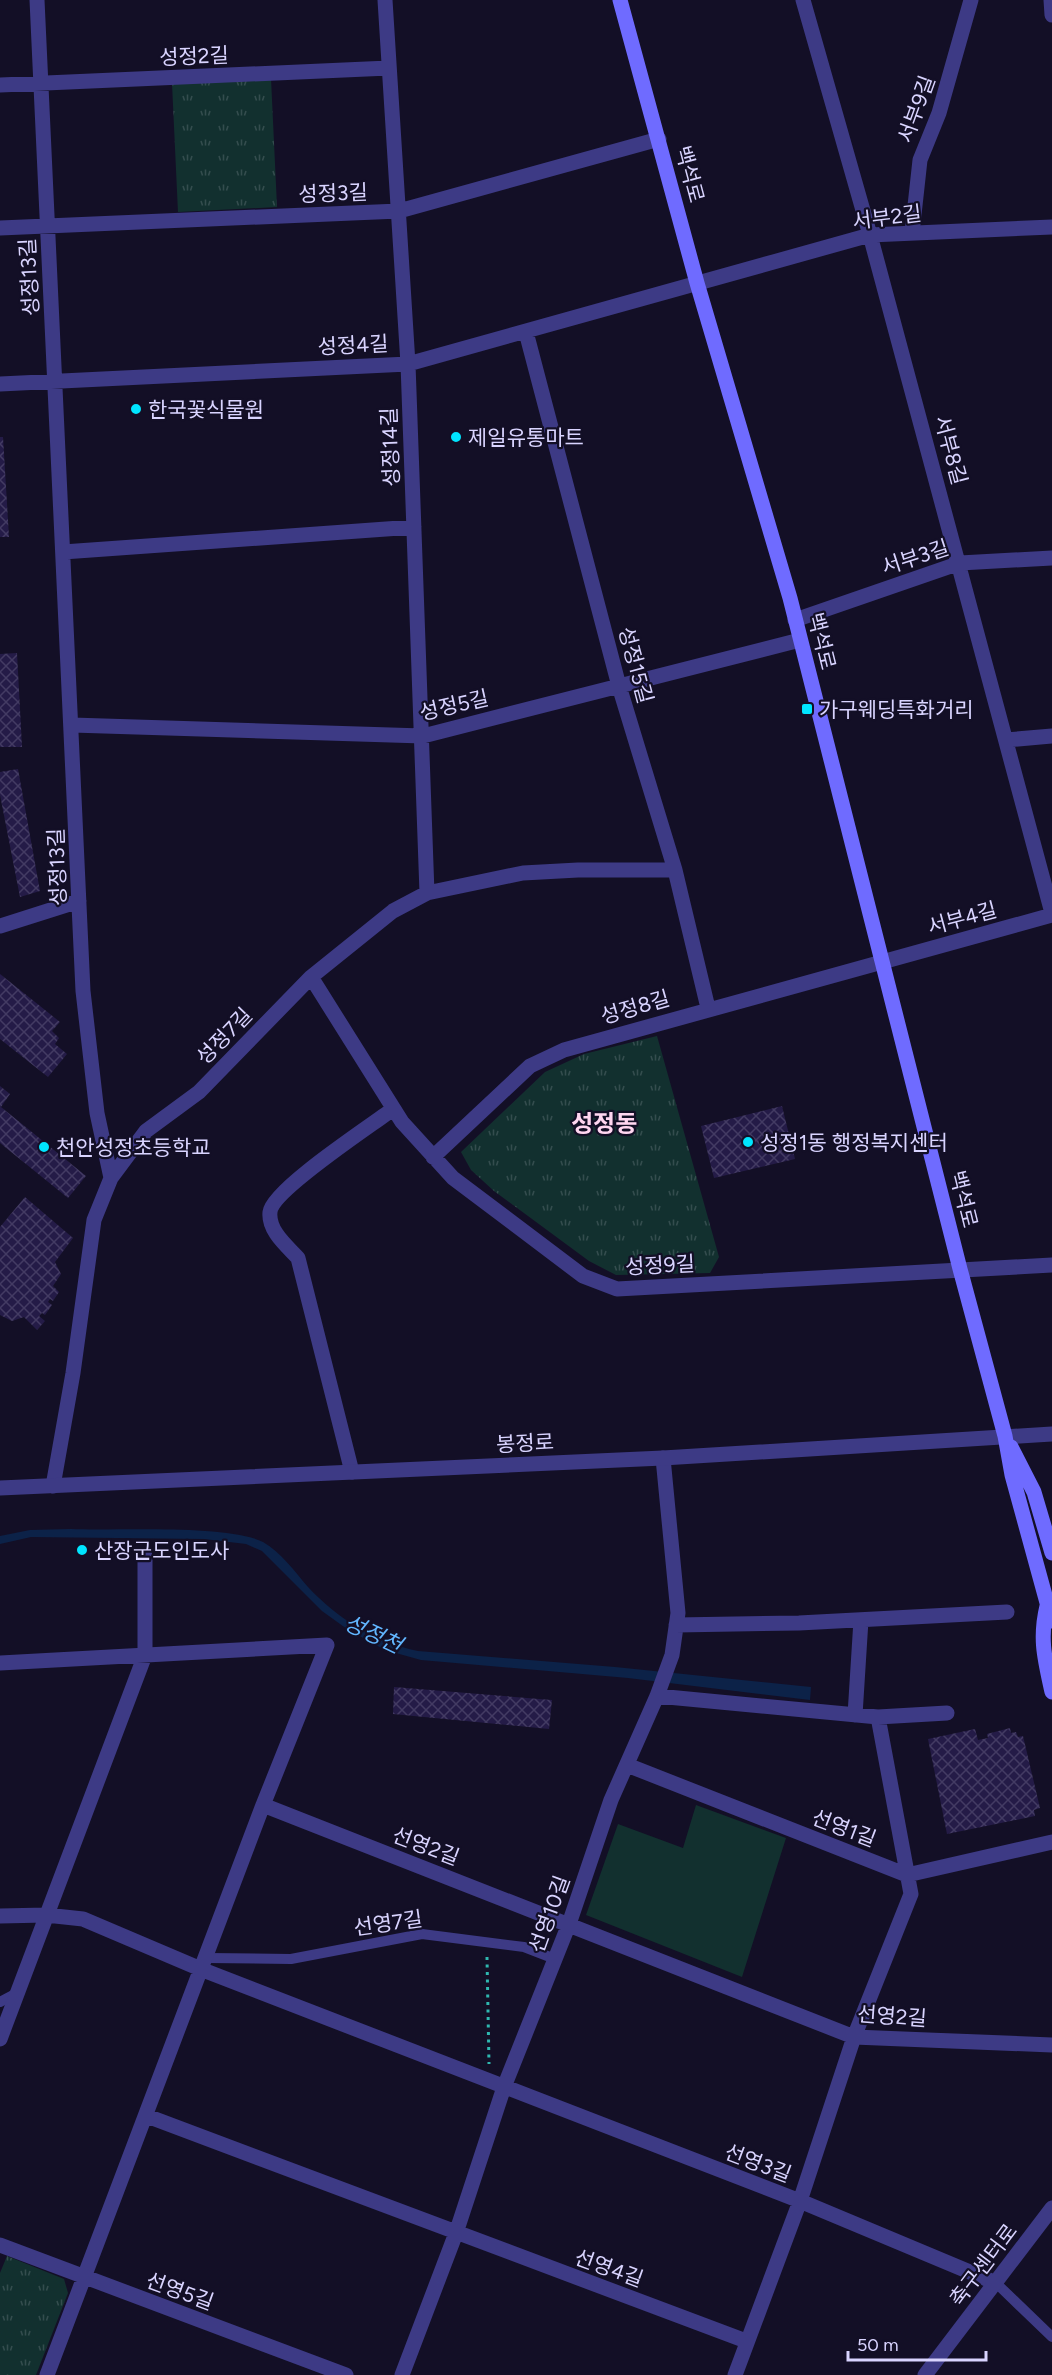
<svg xmlns="http://www.w3.org/2000/svg" width="1052" height="2375" viewBox="0 0 1052 2375" font-family="Figtree,'Noto Sans KR',sans-serif">
<style>
.grass{fill:#12302f}
.park{fill:url(#park-tufts)}
.water{fill:#0c2248}
.building{fill:url(#building-cross-hatch)}
.lines{fill:none;stroke-linecap:round;stroke-linejoin:round}
.path{stroke:#2fb8b0;stroke-width:3;stroke-dasharray:3 4.5;stroke-linecap:butt}
.service{stroke:#3d3a85;stroke-width:10}
.minor{stroke:#3d3a85;stroke-width:15}
.tertiary{stroke:#3d3a85;stroke-width:15}
.secondary{stroke:#6f6bff;stroke-width:15}
.poi-dot{fill:#00e5ff;stroke:#130f26;stroke-width:2}
.labels{text-anchor:middle;dominant-baseline:central;stroke-width:4.5;stroke-linejoin:round;paint-order:stroke}
.street-label{font-size:21px;fill:#d9d4ff;stroke:#130f26}
.poi-label{font-size:21px;fill:#d9d4ff;stroke:#130f26;text-anchor:start}
.water-label{font-size:22px;font-style:italic;fill:#62b6ff;stroke:#130f26}
.quarter-label{font-size:24px;font-weight:bold;fill:#ffd6f0;stroke:#130f26}
</style>
<defs>
<pattern id="park-tufts" width="24" height="20" patternUnits="userSpaceOnUse" patternTransform="scale(1.5)"><rect width="24" height="20" fill="#12302f"/><path d="M3 7l-1-3M5 7V3M7 7l1-3M15 17l-1-3M17 17v-4M19 17l1-3" fill="none" stroke="#344d4e"/></pattern>
<pattern id="building-cross-hatch" width="8" height="8" patternUnits="userSpaceOnUse" patternTransform="scale(1.5)"><rect width="8" height="8" fill="#241b47"/><path d="M0 0l8 8M0 8l8-8" fill="none" stroke="#433b63"/></pattern>
</defs>
<rect width="100%" height="100%" fill="#130f26"/>
<!-- grass -->
<path class="grass" d="M696 1805 786 1838 742 1977 586 1915 618 1824 683 1848Z"/>
<!-- park -->
<path class="park" d="M271 79 277 207 178 212 172 83Z
M657 1036 719 1257 710 1273 616 1275 589 1261 494 1191 471 1170 461 1152 545 1072 584 1054Z
M7 2256 64 2279 68 2293 36 2375H0V2273Z"/>
<!-- water -->
<path class="water" d="M71 1529C116 1531 227 1524 263 1542 281 1552 295 1572 308 1587 338 1619 375 1642 418 1651L615 1667 811 1687 810 1700 628 1678 421 1660 385 1650 347 1629 322 1611 262 1551 246 1544 204 1539 31 1537 0 1544V1536L30 1530Z"/>
<!-- building -->
<path class="building" d="M0 437H3L9 537H0Z
M17 653 22 747H0V654Z
M18 769 40 891 20 897 0 795V772Z
M0 974 60 1022 52 1031 59 1038 55 1044 67 1054 48 1077 0 1039Z
M0 1086 10 1094 1 1107 86 1176 68 1198 0 1143Z
M782 1106 795 1159 714 1178 701 1126Z
M25 1197 73 1238 55 1262 61 1274 53 1286 59 1292 53 1301 50 1299 48 1302 52 1305 45 1315 42 1313 39 1316 45 1321 37 1330 24 1317 12 1321 0 1315V1227Z
M394 1687 552 1700 549 1729 393 1714Z
M1010 1728 1011 1733 1016 1732 1018 1737 1023 1736 1040 1808 1034 1810 1035 1816 947 1834 928 1739 975 1729 978 1740 988 1738 987 1734Z"/>
<g class="lines">
<!-- path -->
<path class="path" d="M487 1957 489 2064"/>
<!-- service -->
<path class="service" d="M207 1958 291 1959 422 1934 524 1947 555 1959
M0 2002 17 1993
M996 2283 1052 2337"/>
<!-- minor -->
<path class="minor" d="M37 0 83 991 97 1113 111 1178
M385 0 408 364 427 893
M803 0 870 235 1052 913
M1051 0 1052 15
M0 85 389 68
M0 228 399 211 659 139
M912 233 920 160 939 113 971 0
M526 332 619 686 675 870 708 1008
M0 384 408 364 870 235 1052 227
M63 552 414 527
M795 620 960 563 1052 558
M72 725 423 736 800 640
M1006 740 1052 736
M0 926 79 901
M311 977 402 1122 453 1178 583 1276 617 1289 1052 1265
M433 1157 530 1066 564 1050 1052 915
M352 1472 298 1258C287 1246 268 1231 270 1212 272 1190 372 1125 393 1109
M53 1486 73 1373 94 1220 111 1178 146 1131 199 1092 311 977 393 911 427 893 523 873 578 870H675
M676 1625 799 1623 1007 1612
M0 1663 327 1645 263 1805 854 2037 1052 2045
M657 1696 878 1717 947 1713
M855 1715 861 1620
M627 1765 907 1875 1052 1842
M0 1916 46 1915 83 1919 203 1970 800 2201 996 2283
M0 2039 145 1655V1556
M147 2116 746 2341
M0 2245 346 2375
M47 2375 263 1805
M402 2375 456 2233 504 2087 569 1924 611 1800 657 1696 672 1655 678 1613 663 1458
M735 2375 800 2201 854 2037 911 1894 878 1717"/>
<!-- tertiary -->
<path class="tertiary" d="M0 1488 663 1458 1052 1434
M925 2375 1052 2208"/>
<!-- secondary -->
<path class="secondary" d="M620 0 697 283 790 598 960 1269 1005 1436 1012 1475 1052 1621
M1011 1447 1034 1492 1052 1553
M1047 1606C1039 1639 1045 1660 1052 1692"/>
</g>
<!-- markers -->
<g class="poi-dot">
<circle cx="136" cy="409" r="6"/>
<circle cx="456" cy="437" r="6"/>
<rect x="801" y="703" width="12" height="12" rx="3"/>
<circle cx="748" cy="1142" r="6"/>
<circle cx="44" cy="1147" r="6"/>
<circle cx="82" cy="1550" r="6"/>
</g>
<g class="labels">
<!-- street labels -->
<g class="street-label">
<text transform="translate(194 56) rotate(-2)">성정2길</text>
<text transform="translate(916 109) rotate(-70)">서부9길</text>
<text transform="translate(690 174) rotate(75)">백석로</text>
<text transform="translate(333 193) rotate(-2)">성정3길</text>
<text transform="translate(887 217) rotate(-7)">서부2길</text>
<text transform="translate(29 277) rotate(-93)">성정13길</text>
<text transform="translate(353 345) rotate(-3)">성정4길</text>
<text transform="translate(390 447) rotate(-92)">성정14길</text>
<text transform="translate(951 450) rotate(75)">서부8길</text>
<text transform="translate(915 557) rotate(-18)">서부3길</text>
<text transform="translate(822 641) rotate(76)">백석로</text>
<text transform="translate(636 665) rotate(75)">성정15길</text>
<text transform="translate(454 705) rotate(-13)">성정5길</text>
<text transform="translate(57 867) rotate(-92)">성정13길</text>
<text transform="translate(962 918) rotate(-15)">서부4길</text>
<text transform="translate(635 1007) rotate(-16)">성정8길</text>
<text transform="translate(224 1036) rotate(-46)">성정7길</text>
<text transform="translate(964 1199) rotate(76)">백석로</text>
<text transform="translate(660 1265) rotate(-3)">성정9길</text>
<text transform="translate(525 1443) rotate(-3)">봉정로</text>
<text transform="translate(844 1828) rotate(21)">선영1길</text>
<text transform="translate(426 1846) rotate(21)">선영2길</text>
<text transform="translate(549 1914) rotate(-70)">선영10길</text>
<text transform="translate(388 1923) rotate(-8)">선영7길</text>
<text transform="translate(892 2016) rotate(4)">선영2길</text>
<text transform="translate(758 2163) rotate(21)">선영3길</text>
<text transform="translate(983 2265) rotate(-53)">축구센터로</text>
<text transform="translate(609 2268) rotate(20)">선영4길</text>
<text transform="translate(180 2291) rotate(20)">선영5길</text>
</g>
<!-- poi labels -->
<g class="poi-label">
<text x="148" y="409">한국꽃식물원</text>
<text x="468" y="437">제일유통마트</text>
<text x="819" y="709">가구웨딩특화거리</text>
<text x="760" y="1142">성정1동 행정복지센터</text>
<text x="56" y="1147">천안성정초등학교</text>
<text x="94" y="1550">산장군도인도사</text>
</g>
<!-- water labels -->
<g class="water-label">
<text transform="translate(373 1634) rotate(25)">성정천</text>
</g>
<!-- quarter labels -->
<g class="quarter-label">
<text x="604" y="1123">성정동</text>
</g>
</g>
<!-- scale -->
<path d="M848 2351v9h138v-9" fill="none" stroke="#d9d4ff" stroke-width="3"/>
<text x="857" y="2351" font-size="18" fill="#d9d4ff" stroke="#130f26" stroke-width="4.5" paint-order="stroke">50 m</text>
</svg>
